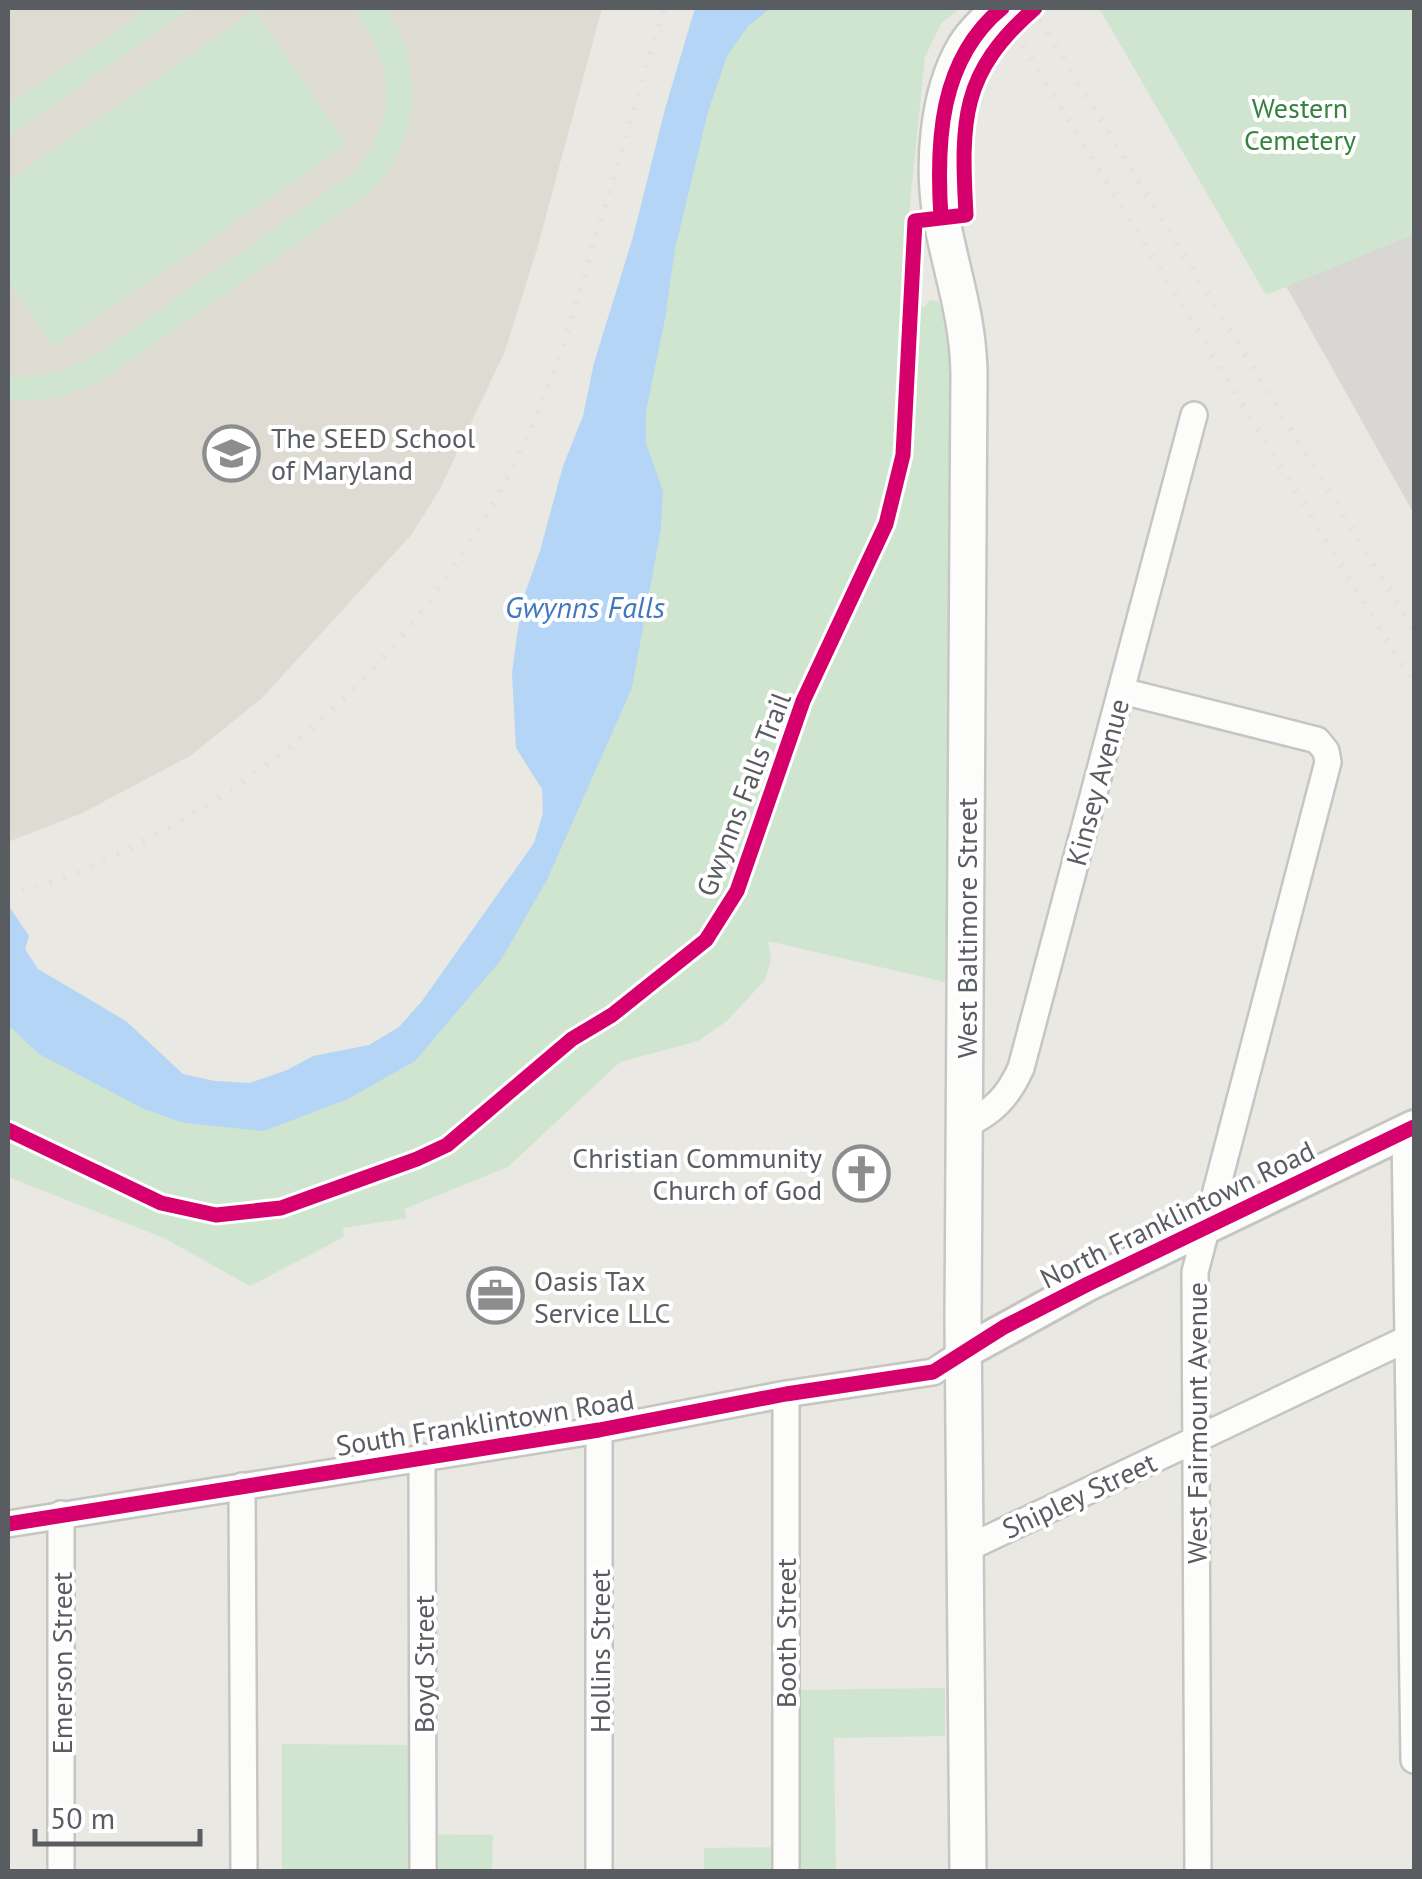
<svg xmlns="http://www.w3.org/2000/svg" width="1422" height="1879" viewBox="0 0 1422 1879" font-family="'PT Sans',sans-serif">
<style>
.industrial{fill:#d9d7d3}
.education{fill:#dddbd2}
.green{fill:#d0e5cf}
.water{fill:#b4d5f5}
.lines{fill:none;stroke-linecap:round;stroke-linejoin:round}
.minor-casing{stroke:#c5c5c4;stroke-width:30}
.tertiary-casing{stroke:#c5c5c4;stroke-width:38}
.secondary-casing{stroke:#c6c6c5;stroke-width:40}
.minor{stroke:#fcfcfb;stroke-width:25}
.tertiary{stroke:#fcfcfb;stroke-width:32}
.secondary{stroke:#fcfcfb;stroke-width:35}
.rail{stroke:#e2e2e1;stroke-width:6;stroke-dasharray:2.5 12;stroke-linecap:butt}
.cycleway-casing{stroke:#fff;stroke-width:21}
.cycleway{stroke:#d6006c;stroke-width:15}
.labels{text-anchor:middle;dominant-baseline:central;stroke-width:8;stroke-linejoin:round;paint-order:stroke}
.park-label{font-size:28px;fill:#36833f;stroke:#fff}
.poi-label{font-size:28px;fill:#595c61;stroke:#fff;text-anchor:start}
.street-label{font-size:28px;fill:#595c61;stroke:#fff}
.water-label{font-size:30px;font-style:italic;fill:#4277bf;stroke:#fff}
</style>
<rect width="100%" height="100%" fill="#e9e8e3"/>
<!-- industrial -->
<path class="industrial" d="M1414 234V514L1286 286Z"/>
<!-- education -->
<path class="education" d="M8 8H602L537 249 505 351 440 489 412 534 262 698 190 756 82 813 8 842Z"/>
<!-- green -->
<path class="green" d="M149 8H192L8 136V106Z
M352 8H384C418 52 422 121 390 169 385 177 376 185 370 192L110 375C78 394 45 404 8 400V376C40 378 68 371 97 354L353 173C400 121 395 60 352 8Z
M726 8H960L941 24 925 57 900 301 924 307 930 300 938 301 951 334 949 983 768 941 771 960 765 980 727 1021 698 1041 620 1062 508 1167 404 1209 407 1218 343 1228 344 1237 250 1286 164 1238 8 1177V972L226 1102 416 1033 569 799 618 401Z
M1099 8H1414V234L1266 295Z
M255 10 347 145 53 348 8 281V181Z
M945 1688V1736L834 1738 836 1871H704V1848L786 1847 785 1690Z
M282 1744 408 1745V1834L493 1835 492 1871 282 1872Z"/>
<!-- water -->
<path class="water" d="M695 8H771L749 25 727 56 708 112 675 249 665 319 646 411V443L663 491 661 528 632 688 547 880 501 960 415 1061 348 1099 264 1131 184 1123 144 1109 39 1054 8 1025V905L29 936 25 949 38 969 126 1021 183 1074 215 1081 250 1083 287 1070 313 1056 369 1045 399 1027 422 1001 534 843 543 813 542 789 516 748 512 673 517 635 525 593 540 551 563 466 583 416 594 363 633 237 665 109Z"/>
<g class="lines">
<defs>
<path id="minor" d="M1122 691 1317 740 1326 751 1328 762 1195 1272 1198 1872
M964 1126C993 1112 1008 1097 1021 1068L1194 415
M1405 1131 1414 1760
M786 1394V1872
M599 1430V1872
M422 1457 423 1872
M242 1486 244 1872
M61 1514V1872
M8 1524 599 1430 786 1394 933 1372 964 1352
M966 1549 1409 1338"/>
<path id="tertiary" d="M964 1352 1088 1284 1414 1127"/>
<path id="secondary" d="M968 1872 963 1320 969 373C968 317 952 274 942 221 932 168 937 94 965 47 974 32 989 19 1002 8"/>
</defs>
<!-- minor casing -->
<use href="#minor" class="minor-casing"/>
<!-- tertiary casing -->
<use href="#tertiary" class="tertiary-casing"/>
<!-- secondary casing -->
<use href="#secondary" class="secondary-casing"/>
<!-- minor -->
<use href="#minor" class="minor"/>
<!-- tertiary -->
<use href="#tertiary" class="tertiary"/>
<!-- secondary -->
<use href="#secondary" class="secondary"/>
<!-- rail -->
<path class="rail" d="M1000 8 1414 684
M1032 8 1414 630
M8 895C78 878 145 842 207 805 348 719 456 589 526 440 556 374 577 302 597 233 619 158 642 83 664 8"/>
<defs>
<path id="cycleway" d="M941 218C936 142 939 60 1002 8
M8 1130 161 1203 216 1215 281 1208 417 1159 447 1145 572 1039 612 1015 706 940 737 891 803 701 886 524 903 455 915 221 966 215C961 121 960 73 1035 8
M8 1524 599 1430 786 1394 933 1372 1004 1327 1088 1284 1414 1127"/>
</defs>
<!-- cycleway casing -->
<use href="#cycleway" class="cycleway-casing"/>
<!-- cycleway -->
<use href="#cycleway" class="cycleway"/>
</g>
<!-- icons -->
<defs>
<symbol id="school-ring" viewBox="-11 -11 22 22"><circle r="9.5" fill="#fff" stroke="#8b8d8e" stroke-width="1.5"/><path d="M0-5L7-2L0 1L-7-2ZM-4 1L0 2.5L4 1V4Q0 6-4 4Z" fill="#8b8d8e"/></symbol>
<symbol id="church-ring" viewBox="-11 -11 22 22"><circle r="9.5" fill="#fff" stroke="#8b8d8e" stroke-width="1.5"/><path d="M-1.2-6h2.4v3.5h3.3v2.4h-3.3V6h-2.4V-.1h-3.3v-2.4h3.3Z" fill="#8b8d8e"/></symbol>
<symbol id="office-ring" viewBox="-11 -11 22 22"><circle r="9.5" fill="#fff" stroke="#8b8d8e" stroke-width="1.5"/><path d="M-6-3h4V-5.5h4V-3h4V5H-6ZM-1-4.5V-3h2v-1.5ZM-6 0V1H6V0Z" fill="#8b8d8e"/></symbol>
</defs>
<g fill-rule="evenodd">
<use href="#school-ring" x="200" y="422" width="63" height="63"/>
<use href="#church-ring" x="830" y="1142" width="63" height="63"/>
<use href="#office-ring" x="464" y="1264" width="63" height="63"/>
</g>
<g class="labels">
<!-- park labels -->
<g class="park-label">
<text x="1300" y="107">Western<tspan x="1300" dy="32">Cemetery</tspan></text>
</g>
<!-- poi labels -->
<g class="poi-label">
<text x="271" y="437">The SEED School<tspan x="271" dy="32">of Maryland</tspan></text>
<text x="822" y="1157" text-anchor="end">Christian Community<tspan x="822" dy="32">Church of God</tspan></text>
<text x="534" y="1280">Oasis Tax<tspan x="534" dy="32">Service LLC</tspan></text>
</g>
<!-- street labels -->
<g class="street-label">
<text transform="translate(1097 782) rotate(-75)">Kinsey Avenue</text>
<text transform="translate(743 794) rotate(-69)">Gwynns Falls Trail</text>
<text transform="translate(966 928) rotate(-90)">West Baltimore Street</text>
<text transform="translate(1177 1214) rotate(-26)">North Franklintown Road</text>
<text transform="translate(485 1422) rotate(-9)">South Franklintown Road</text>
<text transform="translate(1196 1423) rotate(-90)">West Fairmount Avenue</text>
<text transform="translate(1079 1495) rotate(-25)">Shipley Street</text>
<text transform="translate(785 1633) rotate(-90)">Booth Street</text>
<text transform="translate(599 1651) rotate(-90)">Hollins Street</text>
<text transform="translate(61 1663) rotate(-90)">Emerson Street</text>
<text transform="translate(423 1664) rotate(-90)">Boyd Street</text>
</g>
<!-- water labels -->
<g class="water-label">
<text x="585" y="606">Gwynns Falls</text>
</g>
</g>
<!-- border -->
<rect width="1422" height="1879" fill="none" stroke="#595c61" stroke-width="20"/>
<!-- scale -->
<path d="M35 1829v15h165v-15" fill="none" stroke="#595c61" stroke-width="5"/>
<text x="50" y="1829" font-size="30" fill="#595c61" stroke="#ffffff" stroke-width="8" paint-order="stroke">50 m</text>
</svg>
